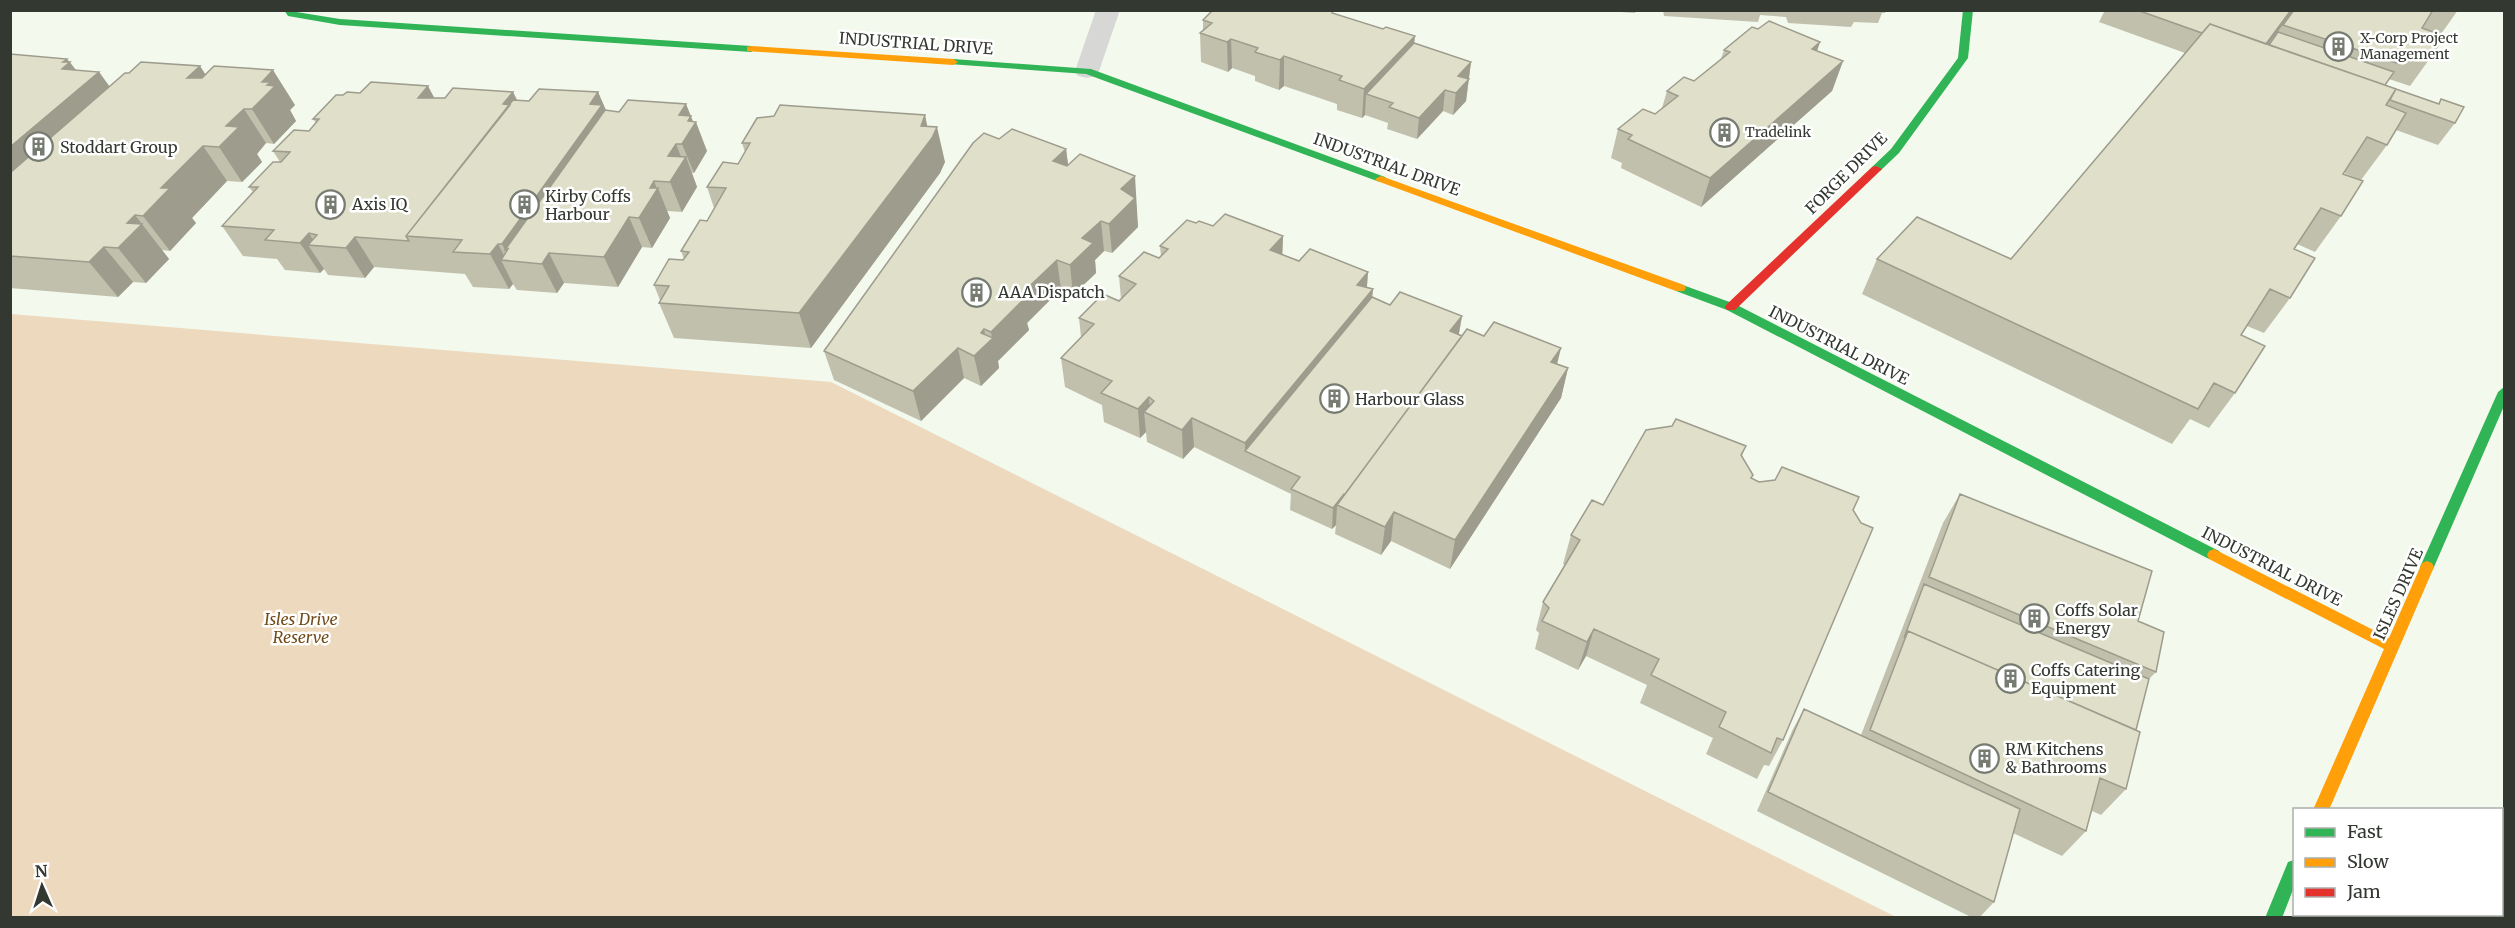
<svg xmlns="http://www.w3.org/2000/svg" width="2515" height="928" viewBox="0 0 2515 928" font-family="Merriweather,serif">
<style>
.green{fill:#eddabe}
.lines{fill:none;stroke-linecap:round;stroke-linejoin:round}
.street{fill:#d7d8d6;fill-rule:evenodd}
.fast{fill:#30b455;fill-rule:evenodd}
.slow{fill:#ff9f0a;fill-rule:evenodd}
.jam{fill:#e5322d;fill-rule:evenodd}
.wall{fill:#c1c0ad}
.shaded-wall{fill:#9d9c8d}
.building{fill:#e0dfc9;stroke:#9d9c8d;stroke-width:1.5}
.labels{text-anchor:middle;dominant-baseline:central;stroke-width:5;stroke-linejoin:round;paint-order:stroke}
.far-poi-label{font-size:14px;fill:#333830;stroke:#fff;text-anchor:start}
.street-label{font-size:16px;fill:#333830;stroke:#fff}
.poi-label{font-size:16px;fill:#333830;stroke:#fff;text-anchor:start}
.park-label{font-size:16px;font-style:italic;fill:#724a17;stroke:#fff}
</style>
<rect width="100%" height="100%" fill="#f3f9ed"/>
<!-- green -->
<path class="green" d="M11 314 831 382 1896 917H11Z"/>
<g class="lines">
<!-- street -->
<path class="street" d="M1096 10H1120L1099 71 1096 76 1087 78 1078 76 1075 71Z"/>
<!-- fast -->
<path class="fast" d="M284 10 340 19 751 46 756 49 751 52 340 25 288 16Z
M1963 10H1973L1968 58 1899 153 1880 171H1872V167L1891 149 1958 58Z
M953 59 1091 69 1385 177 1387 179 1381 182 1377 181 1086 74 949 64V60Z
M1680 284 1735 304 2219 551 2221 555 2219 559H2209L1727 310 1676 291 1674 288 1676 285Z
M2504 387V406L2434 567 2432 571 2427 573 2422 571 2420 567 2498 392Z
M2294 860V887L2282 918H2265L2288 862Z"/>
<!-- slow -->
<path class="slow" d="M751 46 953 59 958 62 953 65 747 51V47Z
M1381 176 1684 285 1686 288 1684 291H1676L1377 181 1375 179Z
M2214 549 2389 638 2422 563 2427 561 2432 563 2434 567 2329 810H2313L2384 649 2209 559 2207 555 2209 551Z"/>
<!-- jam -->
<path class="jam" d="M1876 166 1882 169 1880 171 1735 310H1727L1725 307 1727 304 1872 167Z"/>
</g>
<!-- wall -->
<path class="wall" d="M1590 10H1636L1635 13Z
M1663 10H1886L1885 13H1882L1878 23 1854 22 1851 27 1788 23 1786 17 1760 15 1758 22 1664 16Z
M2105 10H2458L2441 34 2431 57 2410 86 2389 79 2385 85 2438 104 2441 99 2455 123 2438 145 2396 130 2387 145 2361 180 2344 173 2341 216 2315 252 2297 244 2294 249 2290 298 2264 333 2247 326 2241 335 2235 393 2209 428 2190 419 2172 444 1862 294 1877 259H2011L2185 53 2099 22Z
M1336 14 1414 43 1471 62 1466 101 1453 115 1443 111 1417 139 1387 129 1388 123 1365 115 1362 118 1337 110V104L1284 86 1279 90 1255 81V76L1232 68 1228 72 1201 62 1200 33 1203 30V20Z
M1758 29 1820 42 1817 51 1843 61 1832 91 1701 207 1621 168 1622 163 1611 158 1618 129 1655 114 1662 108 1667 91 1694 81 1721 59 1724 50Z
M10 54 70 62 76 70 99 72 109 86 206 75 295 105 290 110 296 121 274 144 266 143 257 154 262 162 242 182 227 181 192 218 196 223 170 251 162 250 169 259 146 283 133 282 118 297 10 288Z
M513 92 517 100 529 101 598 92 606 110 619 112 686 104 693 121 707 151 694 173H692L697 187 682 212 667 211 670 218 652 248 642 247 618 287 564 283 557 293 517 290 513 284 509 289 473 287 465 274 374 267 365 278 328 275 324 269 320 273 285 270 277 259 243 256 222 226 253 192 249 187 280 162 273 151 309 131 316 123 313 119 435 98H445Z
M925 115 927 126 945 162 940 173 811 348 674 338 659 303 660 300 654 285 684 259 681 251 707 221 714 208 707 187 738 164 745 152 742 143 774 116Z
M999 139 1066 149 1068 165 1137 205 1136 207 1138 227 1112 253 1104 251 1095 260 1096 273 1073 295 1061 289 1027 323 1029 330 998 361 999 368 981 386 964 378 921 421 834 380 824 351Z
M1196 223 1283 236 1282 254 1299 261 1368 272 1367 288 1373 289 1372 297 1390 305 1462 316 1459 334 1557 364 1568 368 1561 398 1450 569 1391 541 1381 555 1335 534 1336 525 1332 529 1290 510 1291 494 1194 447 1183 459 1147 442 1146 432 1140 438 1104 422 1102 405 1065 387 1061 358 1081 337 1079 318 1119 301 1121 299 1119 276 1159 258 1161 256 1160 246Z
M1746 446 1742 456 1752 479 1759 482 1853 510 1783 740 1769 766 1764 765 1757 779 1706 754 1713 738 1640 703 1647 685 1586 656 1578 670 1535 649 1539 633 1536 630 1543 602 1565 565 1563 564 1571 535 1603 505Z
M1960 494 2138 621 2156 672 2149 679 2136 730 2126 789 2101 815 2092 811 2086 831 2062 856 2013 833 1994 902 1979 918H1973L1757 811 1793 729 1804 709 1861 735 1943 523Z
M2505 877V918H2491L2492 915H2502V886Z"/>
<!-- shaded-wall -->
<path class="shaded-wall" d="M2291 10H2294L2245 75 2258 54Z
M1415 36 1412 65 1366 94 1365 115 1362 118 1364 89Z
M1231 39 1232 68 1228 72 1227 42Z
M1820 42 1810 71 1812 49Z
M1284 56V86L1279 90 1280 60Z
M67 59 86 83 99 72 120 101 10 186V147L62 69 63 62Z
M1843 61 1832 91 1701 207 1710 178Z
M1471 62 1466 101 1453 115 1458 76Z
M200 66 223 101 187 78Z
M273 70 295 105 290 110 296 121 274 144 252 109 262 82Z
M428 86 444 116 418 98Z
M1445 90 1443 111 1417 139 1419 118Z
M513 92 527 121 503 104Z
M598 92 613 127 508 249 505 250 502 244 590 104Z
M686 104 694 125 696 122 707 151 694 173 682 144 679 115Z
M244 109 266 143 257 154 262 162 242 182 219 147 226 126Z
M925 115 930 140 937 127 945 162 940 173 811 348 799 313 921 126Z
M676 144 683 162 686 157 697 187 682 212 670 182 668 156Z
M203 146 227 181 192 218 196 223 170 251 143 216 161 188Z
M1066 149 1070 179 1053 161Z
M1135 176 1138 227 1112 253 1109 224 1121 189Z
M654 181 657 189 658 188 670 218 652 248 639 218 650 188Z
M135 215 169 259 146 283 118 248 127 223Z
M629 217 642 247 618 287 604 257Z
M1101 221 1104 251 1095 260 1096 273 1073 295 1070 265 1082 238Z
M309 233 317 246 308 245 324 269 320 273 300 243Z
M1283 236 1282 266 1270 250Z
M355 237 374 267 365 278 346 248Z
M498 244 507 261 501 260 513 284 509 289 490 254Z
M104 247 133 282 118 297 89 262Z
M549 253 564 283 557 293 542 264Z
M1057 260 1061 289 1027 323 1029 330 998 361 999 368 981 386 974 356 981 333 984 329 987 344 992 339 991 332 1018 297Z
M1368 272 1366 297 1373 289 1370 319 1245 451V472V443L1357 285Z
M1462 316 1458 338 1450 331Z
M958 348 964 378 921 421 913 391Z
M1561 348 1554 377 1551 362Z
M1568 368 1561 398 1450 569 1455 540Z
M1149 397 1150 415 1144 412 1146 432 1140 438 1138 409Z
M1192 418 1194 447 1183 459 1182 430Z
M1344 494 1337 505 1336 525 1332 529 1333 508Z
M1394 512 1391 541 1381 555 1385 527Z
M1594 629 1586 656 1578 670 1587 642Z"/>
<!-- building -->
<path class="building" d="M1213 10H1335L1332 13 1383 29 1386 27 1415 36 1364 89 1339 80 1342 76 1284 56 1280 60 1255 52 1258 48 1231 39 1227 42 1200 33 1212 23 1203 20Z
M2137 10H2291L2266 44 2210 24 2202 33Z
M2294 10H2433L2422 28 2444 36 2431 57 2409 50 2400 64 2283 25Z
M1769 21 1820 42 1812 49 1843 61 1710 178 1628 139 1632 135 1618 129 1643 109 1655 114 1678 96 1667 91 1684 77 1694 81 1730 52 1724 50 1752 27 1758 29Z
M2210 24 2396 89 2386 105 2406 113 2387 145 2367 137 2343 174 2363 181 2341 216 2321 208 2294 249 2315 258 2290 298 2270 289 2241 335 2265 346 2235 393 2214 383 2198 409 1877 259 1917 217 2011 259Z
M2278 32 2394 72 2385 85 2269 45Z
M1414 43 1471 62 1458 76 1469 79 1456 93 1445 90 1419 118 1389 107 1393 103 1366 94Z
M10 54 67 59 63 62H70L62 69 99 72 10 147Z
M141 62 200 66 187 78H202L214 66 273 70 262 82H271L267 85 275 86 252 109H244L226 126 239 127 219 147 203 146 161 188H170L143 216 135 215 127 223 142 224 118 248 104 247 89 262 10 256V173L125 73H129Z
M371 82 428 86 418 98H445L453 88 513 92 503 104 510 105 406 236 409 241 355 237 346 248 308 245 317 235 309 233 300 243 265 240 274 230 222 226 258 187H249L273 162H281L290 152 273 151 294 130 309 131 319 119H313L336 95H343L347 92 360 93Z
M2393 88 2439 104 2441 99 2464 107 2455 123 2390 100 2396 89Z
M539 89 598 92 590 104 602 105 502 244H498L490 254 453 252 462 240 406 236 513 100 529 101Z
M628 100 686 104 679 115 691 116 688 121 696 122 682 144H676L668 156 686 157 670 182 654 181 650 188H658L639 218 629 217 604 257 549 253 542 264 501 260 508 249 505 250 605 110 619 112Z
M780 105 925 115 921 126 937 127 932 138 799 313 659 303 669 286 654 285 669 259 683 260 689 252 681 251 700 220 707 221 726 188 707 187 723 162 738 164 750 143H742L757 118 774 116Z
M1012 129 1066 149 1053 161 1067 166 1080 154 1135 176 1121 189 1135 198 1109 224 1101 221 1082 238 1093 243 1070 265 1057 260 1018 297 1023 300 991 332 984 329 981 333 993 338 974 356 958 348 913 391 824 351 973 143 984 133 999 139Z
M1225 214 1283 236 1270 250 1299 261 1310 249 1368 272 1357 285 1373 289 1245 443 1192 418 1182 430 1144 412 1154 401 1149 397 1138 409 1101 393 1112 381 1061 358 1094 324 1079 318 1103 294 1119 301 1136 284 1119 276 1144 252 1159 258 1168 249 1160 246 1187 220 1196 223 1199 221 1213 226Z
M1400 292 1462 316 1450 331 1462 336 1345 494H1344L1333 508 1291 489 1300 477 1245 451 1372 297 1390 305Z
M1494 322 1561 348 1551 362 1568 368 1455 540 1394 512 1385 527 1337 505 1467 329 1484 336Z
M1676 419 1746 446 1741 455 1753 475 1751 478 1759 482 1775 480 1782 467 1859 497 1853 510 1861 523 1873 528 1783 740 1777 738 1771 753 1719 727 1726 712 1651 675 1659 659 1594 629 1587 642 1542 621 1549 608 1543 602 1580 540 1571 535 1592 500 1603 505 1646 430 1672 426Z
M1960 494 2152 571 2138 621 2164 632 2156 672 1929 577Z
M1924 584 2149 679 2136 730 1908 631 1904 638Z
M1908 631 2140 732 2126 789 2100 778 2086 831 1870 730Z
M1804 709 2020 809 1994 902 1768 792Z"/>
<!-- icons -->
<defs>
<symbol id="building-ring" viewBox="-11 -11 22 22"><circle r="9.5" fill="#fff" stroke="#767c72" stroke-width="1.5"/><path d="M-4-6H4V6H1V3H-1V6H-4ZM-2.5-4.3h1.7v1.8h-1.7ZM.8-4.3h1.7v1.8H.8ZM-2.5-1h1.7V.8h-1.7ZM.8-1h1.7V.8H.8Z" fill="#767c72"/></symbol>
</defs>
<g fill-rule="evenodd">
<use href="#building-ring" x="2322" y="30" width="33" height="33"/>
<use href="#building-ring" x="1708" y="116" width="33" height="33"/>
<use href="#building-ring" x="22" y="130" width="33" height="33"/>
<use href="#building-ring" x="314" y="188" width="33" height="33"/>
<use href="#building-ring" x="508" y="188" width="33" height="33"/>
<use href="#building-ring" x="960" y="276" width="33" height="33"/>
<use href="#building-ring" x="1318" y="382" width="33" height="33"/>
<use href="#building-ring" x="2018" y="602" width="33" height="33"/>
<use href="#building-ring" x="1994" y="662" width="33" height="33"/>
<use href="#building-ring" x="1968" y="742" width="33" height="33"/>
</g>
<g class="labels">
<!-- far-poi labels -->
<g class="far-poi-label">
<text x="2360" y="38">X-Corp Project<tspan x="2360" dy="16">Management</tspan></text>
<text x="1745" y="132">Tradelink</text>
</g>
<!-- street labels -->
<g class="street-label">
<text transform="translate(916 43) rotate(4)">INDUSTRIAL DRIVE</text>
<text transform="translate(1387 164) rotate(20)">INDUSTRIAL DRIVE</text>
<text transform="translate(1846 173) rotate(-45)">FORGE DRIVE</text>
<text transform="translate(1839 345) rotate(27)">INDUSTRIAL DRIVE</text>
<text transform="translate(2272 566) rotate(27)">INDUSTRIAL DRIVE</text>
<text transform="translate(2398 594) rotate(-66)">ISLES DRIVE</text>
</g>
<!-- poi labels -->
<g class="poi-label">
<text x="60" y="147">Stoddart Group</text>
<text x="545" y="196">Kirby Coffs<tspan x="545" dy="18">Harbour</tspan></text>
<text x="352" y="204">Axis IQ</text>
<text x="998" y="292">AAA Dispatch</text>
<text x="1355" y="399">Harbour Glass</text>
<text x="2055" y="610">Coffs Solar<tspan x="2055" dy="18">Energy</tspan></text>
<text x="2031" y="670">Coffs Catering<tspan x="2031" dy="18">Equipment</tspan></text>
<text x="2005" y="749">RM Kitchens<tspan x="2005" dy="18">&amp; Bathrooms</tspan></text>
</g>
<!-- park labels -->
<g class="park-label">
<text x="301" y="619">Isles Drive<tspan x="301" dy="18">Reserve</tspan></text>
</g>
</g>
<!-- border -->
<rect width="2515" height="928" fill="none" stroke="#333830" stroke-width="24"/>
<!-- legend -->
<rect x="2293" y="808" width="210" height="108" fill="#ffffff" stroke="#adafac" stroke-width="1.5"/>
<rect x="2305" y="828" width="30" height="9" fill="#30b455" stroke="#adafac" stroke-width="1.5"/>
<text x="2347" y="838" font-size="18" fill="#333830">Fast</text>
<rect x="2305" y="858" width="30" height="9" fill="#ff9f0a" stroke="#adafac" stroke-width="1.5"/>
<text x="2347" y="868" font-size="18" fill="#333830">Slow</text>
<rect x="2305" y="888" width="30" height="9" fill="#e5322d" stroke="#adafac" stroke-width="1.5"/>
<text x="2347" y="898" font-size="18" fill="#333830">Jam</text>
<!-- north arrow -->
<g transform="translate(42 886) rotate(357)" stroke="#ffffff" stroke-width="4.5" paint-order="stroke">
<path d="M0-4.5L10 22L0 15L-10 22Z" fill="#333830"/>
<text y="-9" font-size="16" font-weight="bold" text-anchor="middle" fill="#333830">N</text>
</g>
</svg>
